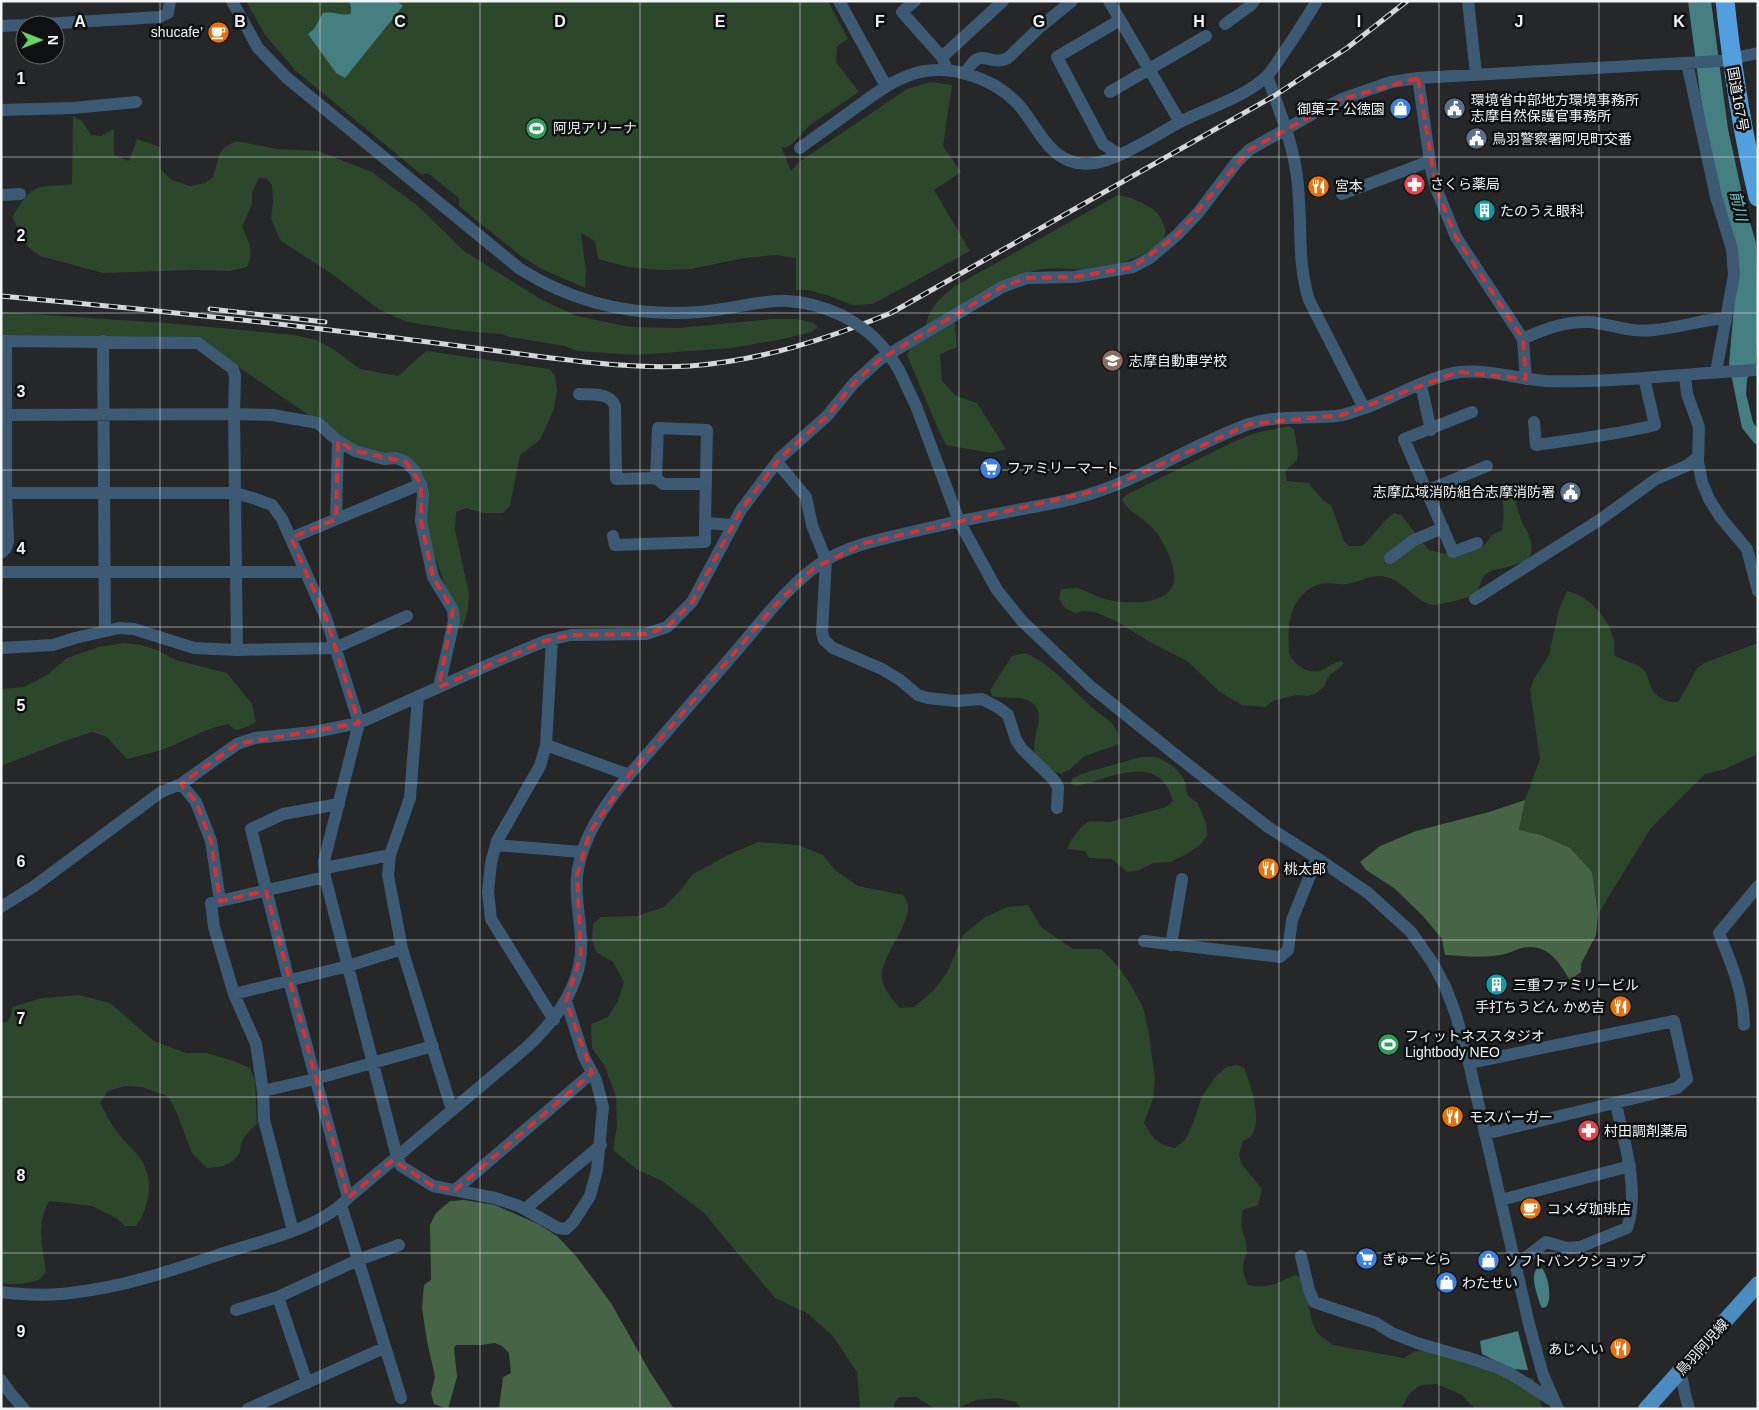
<svg xmlns="http://www.w3.org/2000/svg" width="1759" height="1410" viewBox="0 0 1759 1410" font-family="Helvetica,'Noto Sans JP',sans-serif">
<style>
.green{fill:#2c472c}
.forest{fill:#466546}
.water{fill:#457f82}
.lines{fill:none;stroke-linecap:round;stroke-linejoin:round}
.minor{stroke:#3c5a73;stroke-width:12}
.major{stroke:#4c8cc0;stroke-width:16}
.highway{stroke:#519fde;stroke-width:19}
.rail-casing{stroke:#d5d7d8;stroke-width:5}
.rail{stroke:#0f1011;stroke-width:3;stroke-dasharray:9;stroke-linecap:butt}
.minor-bridge{stroke:#3c5a73;stroke-width:12}
.marked{fill:none;stroke:#d73232;stroke-width:4;stroke-dasharray:10 6;stroke-linejoin:round}
.grid{fill:none;stroke:#f2f4f5;stroke-width:1;stroke-opacity:0.55}
.labels{text-anchor:middle;dominant-baseline:central;stroke-width:5;stroke-linejoin:round;paint-order:stroke}
.poi-label{font-size:14px;fill:#f2f4f5;stroke:#0f1011;text-anchor:start}
.street-label{font-size:14px;fill:#f2f4f5;stroke:#0f1011}
.water-label{font-size:15px;font-style:italic;fill:#71d1d5;stroke:#0f1011}
.grid-label{font-size:16px;text-anchor:middle;font-weight:bold;fill:#f2f4f5;stroke:#0f1011;stroke-width:5;stroke-linejoin:round;paint-order:stroke}
</style>
<rect width="100%" height="100%" fill="#252729"/>
<!-- green -->
<path class="green" d="M246 1H828L848 39 837 46 836 62 859 92 810 125 792 144 785 148 781 146 791 171 799 162 907 89 931 82 952 85 943 146 961 172 934 190 970 251 873 304 852 305 827 295 808 290H796V258L776 255 744 258 691 269 661 270 628 267 598 259 595 241 581 233 586 271 585 288 540 268 521 256 459 206V198L429 174 426 173 422 175 296 71 265 35Z
M73 116 82 121 91 135 101 136 114 129V155L129 161 137 139 160 147 161 170 172 180 190 186 205 183 213 177 220 153 225 147 236 141 277 149 318 151 372 172 418 206 464 251 542 300 577 316 630 327 679 328 771 319H796L812 322 818 327 811 332 783 339 731 348 636 355 577 351 565 346 510 337 501 334 465 331 407 322 380 310 329 272 281 241 271 219 273 202 272 185 266 178H259L252 192V204L242 227C249 241 254 252 247 267L230 271 193 270 103 273 40 256 27 246 12 217C20 206 26 190 41 187 51 185 61 186 72 184Z
M1118 195C1131 197 1142 202 1153 209 1158 212 1163 222 1165 228 1172 250 1110 268 1094 269 1072 271 1051 265 1029 272 1010 279 979 290 964 304 960 307 957 312 954 316L957 347 940 354 942 381 956 396 977 403 1006 449 991 453 946 445 938 429 907 355 910 348 922 340C930 308 930 307 955 286Z
M1 312 166 323 295 335 316 340 333 349 360 369 398 376C408 368 416 358 427 351L549 369 555 375 557 391 554 409 540 440 520 455 510 506 503 513H483L466 508 456 512 455 530 469 593 468 609 462 629H460L428 536 418 470 378 453 354 446 212 349C202 335 189 338 173 337L1 335Z
M1289 426 1294 429 1298 453 1297 460 1285 471 1287 481 1309 483 1314 490 1325 502 1331 505 1344 541 1349 546H1362C1374 536 1382 521 1394 513L1401 515 1429 550C1446 554 1455 557 1472 550 1476 549 1480 548 1483 546 1491 539 1489 534 1501 531 1507 515 1500 499 1503 482H1505C1516 493 1516 506 1521 520 1523 525 1526 529 1528 533 1539 559 1525 562 1504 568 1498 569 1491 570 1486 574 1479 579 1481 588 1476 594 1473 597 1442 604 1436 605 1419 606 1404 581 1387 577 1373 573 1360 582 1347 584 1338 585 1329 582 1320 584 1306 588 1294 602 1291 616 1287 628 1289 642 1289 654 1295 664 1306 674 1319 671 1326 669 1332 663 1341 661L1344 663C1337 672 1326 674 1325 686L1315 694 1308 696 1296 695 1273 701 1265 707 1242 705 1220 692 1187 661 1150 642 1116 621 1095 612 1084 611 1075 613 1065 608 1059 599 1061 589C1066 589 1071 588 1076 588 1087 590 1097 598 1109 600 1127 604 1173 606 1174 579 1175 564 1165 546 1157 533 1147 519 1129 514 1122 499L1126 495 1233 442 1255 433Z
M1567 591C1589 595 1609 619 1614 640 1615 646 1613 650 1615 656 1625 661 1636 663 1644 670 1648 675 1649 683 1652 689 1656 697 1670 705 1679 701L1697 668 1704 663 1758 643V754L1725 769 1705 774 1651 828 1598 914 1592 872 1519 830 1525 800 1540 759 1530 690 1534 679 1549 655 1559 609Z
M124 643 141 645 157 650 176 660 227 673 252 704 256 722 247 727 236 730 228 724C207 728 195 736 176 744 161 751 143 755 127 759L107 737 92 732 70 739 1 766V689L24 687 47 675 67 658 99 647Z
M1025 653C1053 665 1073 691 1095 710 1100 714 1106 718 1111 722 1117 729 1119 735 1119 744L1085 756 1069 770 1061 774C1006 757 1057 720 1031 702 1020 695 1004 700 992 696L990 690 1012 656Z
M1157 757C1167 762 1179 769 1184 780 1190 793 1181 793 1197 802L1206 823 1207 836 1201 844 1187 854 1170 862 1153 863 1140 870 1127 872 1112 859 1089 858 1085 851 1067 849 1071 840 1083 825 1090 821 1110 822 1166 807 1173 801C1159 750 1110 779 1076 786L1071 784 1072 779 1081 774 1141 757Z
M758 842 798 845 823 855 835 870 858 886 903 895C905 898 908 902 908 905 910 926 884 952 882 974 881 987 892 999 900 1008L914 1007 934 990 948 971 963 935 984 918 1007 907 1028 905 1041 927 1073 949H1101L1115 963 1129 982 1143 1007 1149 1033 1155 1080 1153 1099 1144 1123C1154 1139 1156 1144 1175 1148L1186 1139 1193 1123 1202 1096 1216 1076 1227 1067 1237 1065 1244 1068C1250 1082 1264 1124 1250 1137 1248 1139 1245 1140 1243 1141L1239 1154 1241 1163 1262 1189 1258 1205 1243 1210C1238 1230 1246 1234 1247 1250 1247 1256 1243 1260 1243 1266 1242 1272 1246 1279 1248 1285 1272 1289 1275 1283 1295 1275L1303 1278 1312 1322 1317 1333 1333 1345 1404 1358 1413 1352 1426 1350 1517 1377 1533 1378 1543 1409H1475L1462 1395 1437 1384 1421 1385 1410 1393 1401 1409H1021L1016 1402 998 1398 976 1400 956 1409H935L916 1397H899L894 1404V1409H860L857 1372 833 1336 807 1313 775 1298 704 1213 662 1181 638 1170 613 1150 617 1126 616 1096 604 1065 592 1048 591 1024 608 1017 618 1001 624 982 613 962 596 952 592 940 593 924 601 917 637 916 664 907 679 892 693 874 728 855Z
M79 995 110 1003 154 1041 186 1053H206L234 1061 250 1068 255 1081 257 1124C251 1129 245 1135 242 1142 240 1146 241 1151 239 1154 233 1165 218 1168 207 1168L192 1153 176 1111 169 1098 165 1095 142 1087 125 1086 108 1091 100 1103C106 1113 111 1125 118 1133 126 1144 140 1154 145 1167 153 1186 148 1210 136 1226H125L116 1218 92 1206 49 1201C35 1229 43 1244 46 1272 44 1274 42 1277 40 1279 31 1284 11 1285 1 1283V1023L7 1022 11 1016 12 1007 42 998Z"/>
<!-- forest -->
<path class="forest" d="M1525 800 1519 830 1541 835 1570 848 1592 872 1598 914 1596 935 1581 964V972L1570 980C1559 962 1547 942 1522 948 1515 950 1508 954 1500 955 1482 958 1463 956 1445 955L1442 939 1423 916 1394 888 1366 870 1360 862 1380 846 1416 831 1489 812Z
M464 1200 495 1205 538 1224 557 1236 576 1256 611 1303 650 1372 674 1409H499L503 1377 511 1373 509 1353 502 1346 495 1343 481 1345H456L454 1348 457 1377 448 1409 434 1404 431 1393 435 1377 427 1341 422 1308 424 1285 431 1280 430 1225 436 1213 450 1201Z"/>
<!-- water -->
<path class="water" d="M349 1H397L403 6 345 78 336 73 308 34 314 29 323 13C333 11 341 16 351 14V7Z
M1688 1H1711L1728 129 1743 198 1756 243 1758 326 1756 363 1747 379 1746 394 1753 422 1758 430V443L1755 444 1742 428 1729 364 1738 260 1711 155 1700 93Z
M1540 1266C1548 1273 1553 1298 1546 1307L1542 1308 1540 1304C1537 1293 1528 1273 1540 1266Z
M1518 1331 1528 1370 1512 1369 1482 1354 1480 1341Z"/>
<g class="lines">
<!-- minor -->
<path class="minor" d="M232 1 258 48 287 78 520 269C574 303 635 317 699 312 757 307 782 288 841 315
M839 1 886 86
M915 1 902 12 942 57 947 70
M1109 1 1180 122
M1468 1 1476 74
M1225 24 1251 5 1254 1
M25 25 160 17 168 13 170 1
M1 26 25 25
M942 57 1003 1
M1687 63 1716 197 1732 249 1734 275 1716 372
M965 74C982 43 987 68 1008 58L1040 27 1072 1
M1267 76C1280 112 1295 148 1298 186 1302 225 1297 262 1309 300L1364 408
M1418 78 1431 169 1436 188 1456 237 1523 339 1526 379
M1110 92 1206 36
M1 110 73 108 136 102
M800 148C819 134 839 120 858 106 875 94 893 80 913 74 948 63 992 77 1017 103 1034 121 1045 152 1070 161 1081 165 1095 164 1107 160 1133 151 1156 135 1180 122 1207 108 1244 98 1267 76 1272 71 1276 64 1280 58 1293 40 1305 20 1317 1
M1120 155 1103 144 1057 57 1120 20
M1342 194 1430 161
M1 195 20 194
M1523 339C1543 329 1567 321 1589 322 1612 324 1628 333 1654 330 1678 328 1701 320 1725 318
M1 341 198 343 233 369 235 376 234 414 237 650
M103 341 105 631
M899 370 916 406 959 521 997 590 1022 621 1090 686 1177 756 1268 827 1317 858 1368 893 1411 932 1432 962 1445 986 1456 1015 1469 1063 1529 1324 1543 1375 1558 1409
M1685 375 1687 394 1699 427 1698 462 1702 482 1709 499 1721 518 1747 549 1758 591
M1421 385 1431 430
M579 394C592 395 610 392 615 406L616 479 656 478
M1472 412 1404 439 1453 552 1477 543
M1 415 234 414 272 415 318 423 338 441 355 451 384 459 396 458 406 462 415 471 423 493 421 521 433 577 453 610 454 621 439 687
M1534 422 1536 445C1576 439 1616 435 1655 425L1644 378
M777 462 806 497 812 525 826 560 822 632 824 640 833 648 882 669 900 680 918 695 928 698 956 701 982 699 999 708 1008 715 1016 740 1022 749 1053 779 1058 787 1057 808
M706 484H663L656 478 658 428 707 430 705 523 733 525
M1426 491 1487 466
M1 493H235L256 499 272 505 282 519 326 618 359 723 324 861 325 877 397 1157 401 1166 433 1186 495 1198 519 1206 558 1228 566 1229 574 1221 590 1196 597 1170 603 1107 596 1080 584 1057 566 1001
M336 519 338 441
M613 536 615 545 705 542V523
M291 538 421 484
M1 553 6 548 8 541 6 493V341
M1390 558 1414 540 1443 528
M1 572H306
M1475 599 1601 519 1656 479 1686 466 1698 457
M552 640 546 745 540 766 497 841 491 863 488 892 491 919 554 1020
M1 648 53 645 75 638 119 628 134 629 194 648 237 650 335 648 407 616
M418 696 410 798 390 855 388 875 402 949 452 1110
M546 745 629 775
M181 784 196 802 211 841 220 901
M339 804 283 814 251 829 289 981 348 1198
M496 845 582 852
M325 868 390 855
M1 907 33 887 161 792 181 784 237 744 255 738 314 732 359 723 488 665 545 641 571 635 646 634 667 627 692 602 741 510 780 458 827 416 854 383 879 360 1002 287 1027 278 1075 277 1133 267 1150 258 1177 235 1198 213 1236 163 1249 150 1316 112 1342 99 1391 82 1418 78 1720 61 1758 53
M1144 941 1280 957 1288 950 1292 920 1317 858
M1171 945 1182 879
M234 994 348 966 402 949
M1744 1025C1743 990 1732 965 1719 933L1758 886
M1469 1063 1674 1021 1687 1079 1677 1088 1485 1134
M263 1091 315 1079 433 1046
M455 1190 592 1073
M1501 1200 1630 1166
M341 1205 401 1398
M525 1209 601 1145
M293 1231 264 1120 263 1091 256 1044 234 994 214 927 211 903 325 877
M1301 1256 1309 1290 1314 1302 1376 1323 1392 1333 1417 1343 1469 1358 1496 1367 1511 1374 1553 1401
M1516 1265 1546 1242 1567 1248 1580 1247 1627 1228C1640 1191 1624 1141 1616 1104
M1 1292C26 1295 53 1296 77 1292 127 1286 173 1270 221 1254 260 1241 320 1229 348 1198L527 1047C557 1019 584 983 581 939 580 916 574 892 578 869 584 834 607 801 630 774 666 732 702 691 738 649 764 619 791 581 826 560 851 545 879 540 907 533 940 525 973 518 1007 512 1030 507 1054 504 1076 498 1137 483 1190 445 1249 424 1280 414 1312 420 1343 415 1350 413 1358 410 1365 408 1395 397 1430 376 1460 372 1489 369 1518 379 1546 381 1617 383 1687 373 1758 370
M236 1310 278 1297
M1680 1371 1686 1398 1689 1409
M1 1380 11 1394 24 1409
M307 1383 278 1297 358 1260 399 1245
M248 1409 384 1348"/>
<!-- major -->
<path class="major" d="M1646 1409 1758 1284"/>
<!-- highway -->
<path class="highway" d="M1725 1C1732 67 1742 132 1758 197"/>
<defs>
<path id="rail" d="M1 296C125 307 248 320 371 335 423 341 475 348 528 355 582 362 636 369 690 366 760 361 827 339 891 313L1274 96 1347 48 1407 1
M210 309 325 322"/>
</defs>
<!-- rail casing -->
<use href="#rail" class="rail-casing"/>
<!-- rail -->
<use href="#rail" class="rail"/>
<!-- minor-bridge -->
<path class="minor-bridge" d="M841 315C869 330 883 343 899 370"/>
</g>
<!-- marked area -->
<path class="marked" d="M1418 78 1436 188 1456 237 1523 339 1526 379 1458 372 1342 415 1250 424 1108 488 865 543 814 568 778 602 629 775 590 832 577 875 581 955 566 1001 592 1073 455 1190 433 1186 393 1160 348 1198 266 891 220 901 211 841 196 802 181 784 237 744 359 723 326 618 291 538 336 519 338 441 355 451 406 462 421 484V521L433 577 453 610 439 687 545 641 571 635 646 634 667 627 692 602 741 510 780 458 827 416 854 383 879 360 1002 287 1027 278 1075 277 1133 267 1177 235 1249 150 1342 99Z"/>
<!-- grid -->
<path class="grid" d="M160 1V1409M320 1V1409M480 1V1409M640 1V1409M800 1V1409M959 1V1409M1119 1V1409M1279 1V1409M1439 1V1409M1599 1V1409M1 157H1758M1 313H1758M1 470H1758M1 627H1758M1 783H1758M1 940H1758M1 1097H1758M1 1253H1758"/>
<!-- icons -->
<defs>
<symbol id="cafe-disc" viewBox="-11 -11 22 22"><circle r="9.5" fill="#e8710a" stroke="#0f1011"/><path d="M-5.5-4.5H6V0H3Q3 3.5 0 3.5H-2.5Q-5.5 3.5-5.5 0ZM3-3.2v2h1.7v-2ZM-6 4.5H4V6H-6Z" fill="#fff"/></symbol>
<symbol id="civic-disc" viewBox="-11 -11 22 22"><circle r="9.5" fill="#5c6f8a" stroke="#0f1011"/><path d="M-.6-6.5H3V-4.5H.6V-3L4-1V1h2V6H-6V1h2V-1L-.6-3ZM-1.2 2.5V6h2.4V2.5Z" fill="#fff"/></symbol>
<symbol id="shop-disc" viewBox="-11 -11 22 22"><circle r="9.5" fill="#3f7fe0" stroke="#0f1011"/><path d="M-5-2.5h2.3a2.7 3.5 0 0 1 5.4 0H5L5.5 6h-11ZM-1.5-2.5h3a1.5 2.3 0 0 0-3 0Z" fill="#fff"/></symbol>
<symbol id="stadium-disc" viewBox="-11 -11 22 22"><circle r="9.5" fill="#2e9e5b" stroke="#0f1011"/><path d="M0-5a6.5 5 0 1 0 0 10a6.5 5 0 1 0 0-10ZM-3.5-1.8h7v3.6h-7Z" fill="#fff"/></symbol>
<symbol id="pharmacy-disc" viewBox="-11 -11 22 22"><circle r="9.5" fill="#e0444e" stroke="#0f1011"/><path d="M-2-6h4v4h4v4h-4v4h-4v-4h-4v-4h4Z" fill="#fff"/></symbol>
<symbol id="restaurant-disc" viewBox="-11 -11 22 22"><circle r="9.5" fill="#e8710a" stroke="#0f1011"/><path d="M-5-6h1v4h1v-4h1v4h1v-4h1v5L-1.5 .5V6h-2V.5L-5-1ZM5-6V6H3V1.5H1.5Q1.5-4 5-6Z" fill="#fff"/></symbol>
<symbol id="building-disc" viewBox="-11 -11 22 22"><circle r="9.5" fill="#0f9aa8" stroke="#0f1011"/><path d="M-4-6H4V6H1V3H-1V6H-4ZM-2.5-4.3h1.7v1.8h-1.7ZM.8-4.3h1.7v1.8H.8ZM-2.5-1h1.7V.8h-1.7ZM.8-1h1.7V.8H.8Z" fill="#fff"/></symbol>
<symbol id="university-disc" viewBox="-11 -11 22 22"><circle r="9.5" fill="#8d6e63" stroke="#0f1011"/><path d="M0-5L7-2L0 1L-7-2ZM-4 1L0 2.5L4 1V4Q0 6-4 4Z" fill="#fff"/></symbol>
<symbol id="supermarket-disc" viewBox="-11 -11 22 22"><circle r="9.5" fill="#3f7fe0" stroke="#0f1011"/><path d="M-6-5.5h2.5l.6 2H6L4.5 2H-2.5L-4.4-4H-6ZM-1.5 3.2a1.3 1.3 0 1 0 .1 0ZM3 3.2a1.3 1.3 0 1 0 .1 0Z" fill="#fff"/></symbol>
</defs>
<g fill-rule="evenodd">
<use href="#cafe-disc" x="206" y="20" width="25" height="25"/>
<use href="#civic-disc" x="1442" y="96" width="25" height="25"/>
<use href="#shop-disc" x="1388" y="96" width="25" height="25"/>
<use href="#stadium-disc" x="524" y="116" width="25" height="25"/>
<use href="#civic-disc" x="1464" y="126" width="25" height="25"/>
<use href="#pharmacy-disc" x="1402" y="172" width="25" height="25"/>
<use href="#restaurant-disc" x="1306" y="174" width="25" height="25"/>
<use href="#building-disc" x="1472" y="198" width="25" height="25"/>
<use href="#university-disc" x="1100" y="348" width="25" height="25"/>
<use href="#supermarket-disc" x="978" y="456" width="25" height="25"/>
<use href="#civic-disc" x="1558" y="480" width="25" height="25"/>
<use href="#restaurant-disc" x="1256" y="856" width="25" height="25"/>
<use href="#building-disc" x="1484" y="972" width="25" height="25"/>
<use href="#restaurant-disc" x="1608" y="994" width="25" height="25"/>
<use href="#stadium-disc" x="1376" y="1032" width="25" height="25"/>
<use href="#restaurant-disc" x="1440" y="1104" width="25" height="25"/>
<use href="#pharmacy-disc" x="1576" y="1118" width="25" height="25"/>
<use href="#cafe-disc" x="1518" y="1196" width="25" height="25"/>
<use href="#supermarket-disc" x="1354" y="1246" width="25" height="25"/>
<use href="#shop-disc" x="1476" y="1248" width="25" height="25"/>
<use href="#shop-disc" x="1434" y="1270" width="25" height="25"/>
<use href="#restaurant-disc" x="1608" y="1336" width="25" height="25"/>
</g>
<g class="labels">
<!-- poi labels -->
<g class="poi-label">
<text x="203" y="32" text-anchor="end">shucafe’</text>
<text x="1471" y="100">環境省中部地方環境事務所<tspan x="1471" dy="16">志摩自然保護官事務所</tspan></text>
<text x="1385" y="109" text-anchor="end">御菓子 公徳園</text>
<text x="553" y="128">阿児アリーナ</text>
<text x="1492" y="139">鳥羽警察署阿児町交番</text>
<text x="1430" y="184">さくら薬局</text>
<text x="1335" y="186">宮本</text>
<text x="1500" y="211">たのうえ眼科</text>
<text x="1129" y="361">志摩自動車学校</text>
<text x="1007" y="468">ファミリーマート</text>
<text x="1555" y="492" text-anchor="end">志摩広域消防組合志摩消防署</text>
<text x="1284" y="869">桃太郎</text>
<text x="1513" y="985">三重ファミリービル</text>
<text x="1605" y="1007" text-anchor="end">手打ちうどん かめ吉</text>
<text x="1405" y="1036">フィットネススタジオ<tspan x="1405" dy="16">Lightbody NEO</tspan></text>
<text x="1469" y="1117">モスバーガー</text>
<text x="1604" y="1131">村田調剤薬局</text>
<text x="1547" y="1209">コメダ珈琲店</text>
<text x="1382" y="1259">ぎゅーとら</text>
<text x="1505" y="1261">ソフトバンクショップ</text>
<text x="1462" y="1283">わたせい</text>
<text x="1604" y="1349" text-anchor="end">あじへい</text>
</g>
<!-- street labels -->
<g class="street-label">
<text transform="translate(1738 99) rotate(80)">国道167号</text>
<text transform="translate(1702 1347) rotate(-48)">鳥羽阿児線</text>
</g>
<!-- water labels -->
<g class="water-label">
<text transform="translate(1739 206) rotate(77)">前川</text>
</g>
</g>
<g class="grid-label">
<text x="80" y="27">A</text>
<text x="240" y="27">B</text>
<text x="400" y="27">C</text>
<text x="560" y="27">D</text>
<text x="720" y="27">E</text>
<text x="880" y="27">F</text>
<text x="1039" y="27">G</text>
<text x="1199" y="27">H</text>
<text x="1359" y="27">I</text>
<text x="1519" y="27">J</text>
<text x="1679" y="27">K</text>
<text x="21" y="84">1</text>
<text x="21" y="241">2</text>
<text x="21" y="397">3</text>
<text x="21" y="554">4</text>
<text x="21" y="711">5</text>
<text x="21" y="867">6</text>
<text x="21" y="1024">7</text>
<text x="21" y="1181">8</text>
<text x="21" y="1337">9</text>
</g>
<!-- border -->
<rect width="1759" height="1410" fill="none" stroke="#f2f4f5" stroke-width="5"/>
<!-- north arrow -->
<g transform="translate(40 40) rotate(90)"><circle r="24" fill="#0f1011" stroke="#6a6b6c"/>
<path d="M0-4L9 19L0 12L-9 19Z" fill="#67d465"/>
<text y="-8" font-size="14" font-weight="bold" text-anchor="middle" fill="#f2f4f5">N</text>
</g>
</svg>
